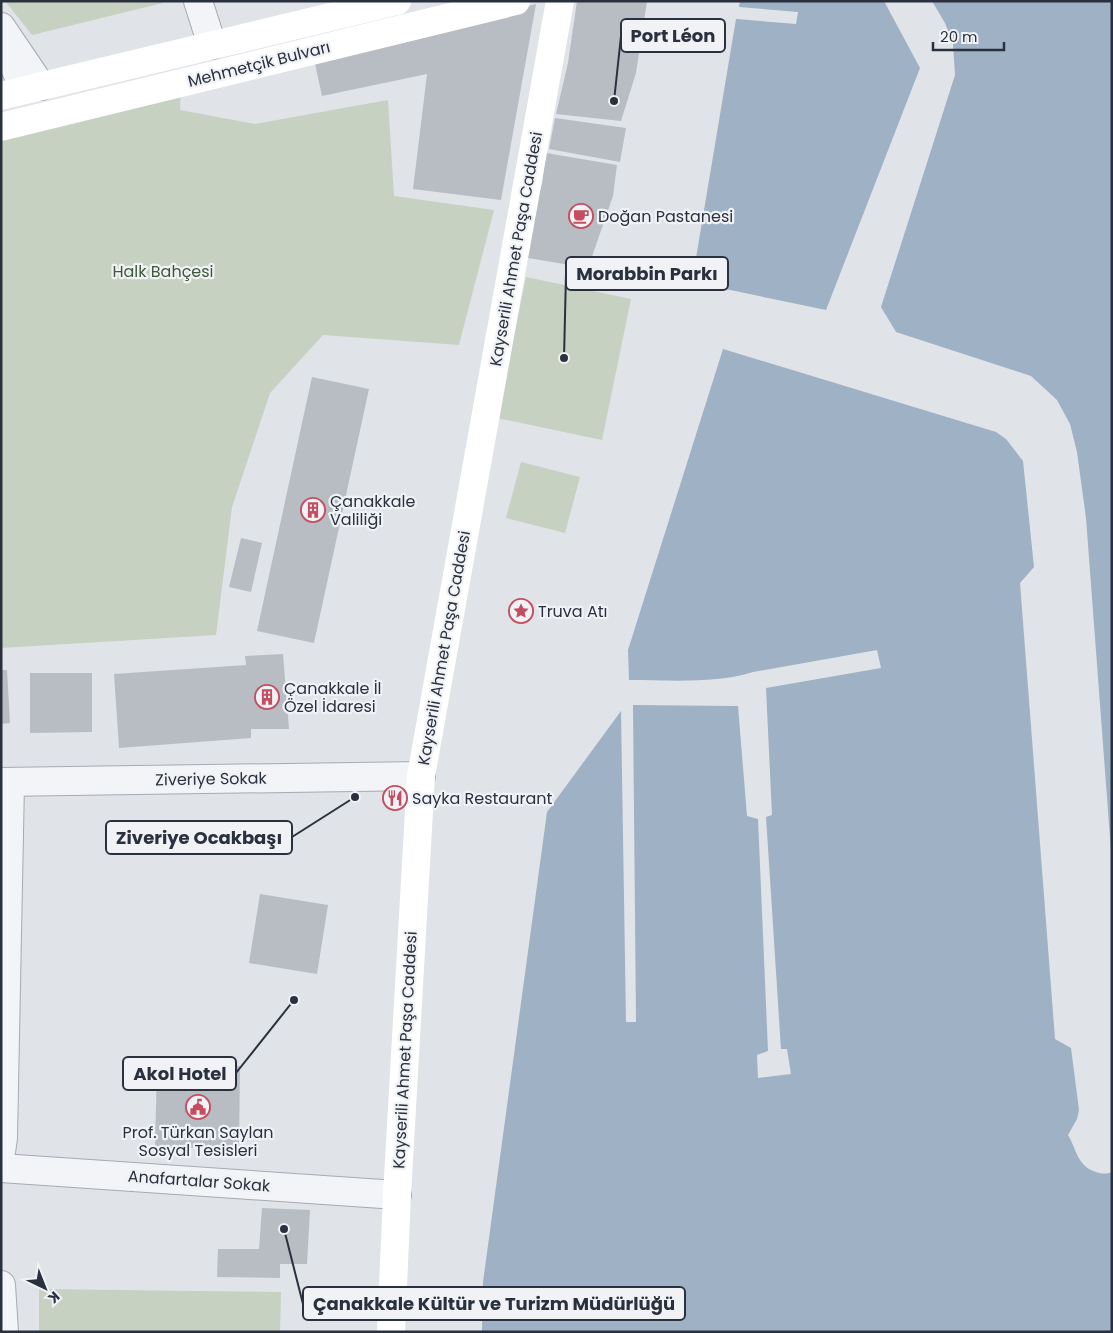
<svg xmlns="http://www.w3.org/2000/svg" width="1113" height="1333" viewBox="0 0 1113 1333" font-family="Poppins,sans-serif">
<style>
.green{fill:#c6d1c2}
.water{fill:#9eb1c5}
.building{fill:#b8bdc4}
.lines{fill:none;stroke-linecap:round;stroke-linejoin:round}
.service-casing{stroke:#a6aab2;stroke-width:16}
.minor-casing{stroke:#a6aab2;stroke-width:30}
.service{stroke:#f3f4f7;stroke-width:14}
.minor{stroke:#f3f4f7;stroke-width:28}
.secondary{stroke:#fff;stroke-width:28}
.labels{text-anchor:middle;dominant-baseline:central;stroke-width:4.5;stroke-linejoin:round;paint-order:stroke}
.street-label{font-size:16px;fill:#2a313e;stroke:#f0f2f6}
.poi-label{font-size:16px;fill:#2a313e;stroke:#f0f2f6;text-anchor:start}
.park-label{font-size:16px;fill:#3e5938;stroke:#f0f2f6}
.leader{fill:none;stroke:#2a313e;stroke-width:2}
.callout-dot{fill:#2a313e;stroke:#f0f2f6;stroke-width:2}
.callout{fill:#f0f2f6;stroke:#2a313e;stroke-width:2}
.callout-label{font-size:18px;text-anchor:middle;font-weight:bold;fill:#2a313e}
</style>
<rect width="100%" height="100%" fill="#e0e3e8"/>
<!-- green -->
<path class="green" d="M5 1H163V3L32 35Z
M181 87 180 110 255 124 388 100 394 196 494 210 459 345 323 335 270 393 232 507 216 635 1 648V134Z
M526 277 631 299 602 440 497 418Z
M521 462 580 477 565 533 506 518Z
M39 1289 281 1292 280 1332H39Z"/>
<!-- water -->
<path class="water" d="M740 1H884L920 68 826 310 692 282 736 19 796 24 798 12 739 7Z
M932 1H1112V864L1086 518 1077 452 1070 424 1057 400 1031 376 896 332 881 307 955 75 953 44 945 23Z
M723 349 996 432 1006 439 1023 461 1034 567 1020 583 1055 1039 1071 1048 1079 1110 1077 1119 1068 1135C1077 1150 1077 1166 1096 1172 1102 1174 1107 1174 1112 1172V1332H482L483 1282 547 812 621 711 626 1022H636L633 705 738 706 747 816 758 819 768 1051 757 1055 758 1078 791 1074 787 1049H781L766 817 772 815 766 688 881 668 877 650 753 672C714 684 669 680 629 680L628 650Z"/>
<!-- building -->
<path class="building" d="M577 1H647L636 73 621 121 556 114 568 63Z
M536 4 501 200 413 189 427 74 322 96 314 59Z
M555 118 626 128 620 162 549 149Z
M546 153 617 165 613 196 588 268 522 257 542 184Z
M312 377 369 389 314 643 257 631Z
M241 538 262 543 251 592 229 587Z
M283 654 289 729H251V738L119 748 114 674 246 665 245 656Z
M1 670H7L10 723 1 724Z
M30 673H92V732L30 733Z
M260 894 328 905 317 974 249 963Z
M157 1065 240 1066 239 1149 155 1147Z
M262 1208 310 1210 307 1264H280V1278L217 1277 218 1249H259Z"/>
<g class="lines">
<defs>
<path id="service" d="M1 54 18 92"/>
<path id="minor" d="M198 1 212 45
M1 27 41 86
M1 782 421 776
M1 1152 3 1138 10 782
M1 1168 397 1195
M1 1285 4 1332"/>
</defs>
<!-- service casing -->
<use href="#service" class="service-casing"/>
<!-- minor casing -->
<use href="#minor" class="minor-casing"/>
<!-- service -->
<use href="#service" class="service"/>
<!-- minor -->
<use href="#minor" class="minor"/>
<!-- secondary -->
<path class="secondary" d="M1 96 397 1
M1 127 516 1
M391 1332 397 1195 421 776 560 1"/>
</g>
<!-- icons -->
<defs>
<symbol id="cafe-ring" viewBox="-11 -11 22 22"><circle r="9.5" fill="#f0f2f6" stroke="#c44e60" stroke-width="1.5"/><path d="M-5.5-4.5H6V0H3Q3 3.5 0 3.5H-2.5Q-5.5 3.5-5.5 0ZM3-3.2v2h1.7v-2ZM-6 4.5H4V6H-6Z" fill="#c44e60"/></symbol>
<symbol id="building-ring" viewBox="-11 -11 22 22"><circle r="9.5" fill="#f0f2f6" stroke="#c44e60" stroke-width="1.5"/><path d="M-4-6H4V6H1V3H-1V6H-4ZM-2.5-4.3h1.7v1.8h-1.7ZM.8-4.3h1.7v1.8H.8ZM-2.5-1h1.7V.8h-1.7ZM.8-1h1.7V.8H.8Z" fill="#c44e60"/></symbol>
<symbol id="sight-ring" viewBox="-11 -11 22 22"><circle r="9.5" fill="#f0f2f6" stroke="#c44e60" stroke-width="1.5"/><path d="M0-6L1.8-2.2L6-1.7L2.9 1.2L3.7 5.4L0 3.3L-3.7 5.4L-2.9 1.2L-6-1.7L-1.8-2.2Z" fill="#c44e60"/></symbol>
<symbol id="restaurant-ring" viewBox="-11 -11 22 22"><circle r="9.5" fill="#f0f2f6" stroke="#c44e60" stroke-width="1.5"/><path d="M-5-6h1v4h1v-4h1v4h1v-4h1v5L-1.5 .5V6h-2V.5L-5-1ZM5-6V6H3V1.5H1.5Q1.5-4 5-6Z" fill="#c44e60"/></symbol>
<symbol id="civic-ring" viewBox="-11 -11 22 22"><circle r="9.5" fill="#f0f2f6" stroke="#c44e60" stroke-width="1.5"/><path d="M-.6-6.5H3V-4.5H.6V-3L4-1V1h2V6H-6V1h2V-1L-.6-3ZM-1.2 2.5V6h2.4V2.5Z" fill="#c44e60"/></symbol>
</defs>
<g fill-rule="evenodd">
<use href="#cafe-ring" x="567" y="202" width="28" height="28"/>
<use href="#building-ring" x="299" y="496" width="28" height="28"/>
<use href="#sight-ring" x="507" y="597" width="28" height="28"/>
<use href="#building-ring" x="253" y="683" width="28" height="28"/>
<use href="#restaurant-ring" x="381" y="784" width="28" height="28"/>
<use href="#civic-ring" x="184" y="1093" width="28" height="28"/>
</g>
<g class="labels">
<!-- street labels -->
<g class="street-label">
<text transform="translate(259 64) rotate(-14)">Mehmetçik Bulvarı</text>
<text transform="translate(516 249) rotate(-80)">Kayserili Ahmet Paşa Caddesi</text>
<text transform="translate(444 648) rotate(-80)">Kayserili Ahmet Paşa Caddesi</text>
<text transform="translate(211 779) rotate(-1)">Ziveriye Sokak</text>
<text transform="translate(405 1050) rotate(-87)">Kayserili Ahmet Paşa Caddesi</text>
<text transform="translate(199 1181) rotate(4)">Anafartalar Sokak</text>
</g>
<!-- poi labels -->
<g class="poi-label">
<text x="598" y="216">Doğan Pastanesi</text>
<text x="330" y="501">Çanakkale<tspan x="330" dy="18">Valiliği</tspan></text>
<text x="538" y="611">Truva Atı</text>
<text x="284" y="688">Çanakkale İl<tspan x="284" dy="18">Özel İdaresi</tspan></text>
<text x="412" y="798">Sayka Restaurant</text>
<text x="198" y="1132" text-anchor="middle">Prof. Türkan Saylan<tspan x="198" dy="18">Sosyal Tesisleri</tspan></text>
</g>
<!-- park labels -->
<g class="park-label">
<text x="163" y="271">Halk Bahçesi</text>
</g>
</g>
<!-- callouts -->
<path class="leader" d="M614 101L621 36M564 358L566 274M355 797L292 837M294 1000L236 1073M284 1229L303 1304"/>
<g class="callout-dot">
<circle cx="614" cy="101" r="5"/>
<circle cx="564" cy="358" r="5"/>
<circle cx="355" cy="797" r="5"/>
<circle cx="294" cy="1000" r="5"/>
<circle cx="284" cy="1229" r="5"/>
</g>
<g class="callout">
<rect x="621" y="19" width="104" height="33" rx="5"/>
<rect x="566" y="257" width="162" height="33" rx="5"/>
<rect x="106" y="821" width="186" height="33" rx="5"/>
<rect x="123" y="1057" width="113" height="33" rx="5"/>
<rect x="303" y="1287" width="382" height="33" rx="5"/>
</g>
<g class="callout-label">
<text x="673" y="42">Port Léon</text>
<text x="647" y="280">Morabbin Parkı</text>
<text x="199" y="844">Ziveriye Ocakbaşı</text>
<text x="180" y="1080">Akol Hotel</text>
<text x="494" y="1310">Çanakkale Kültür ve Turizm Müdürlüğü</text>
</g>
<!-- border -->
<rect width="1113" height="1333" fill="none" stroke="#2a313e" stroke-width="5"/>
<!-- north arrow -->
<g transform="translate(45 1288) rotate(137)" stroke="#f0f2f6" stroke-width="4" paint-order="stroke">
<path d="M0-4L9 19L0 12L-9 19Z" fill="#2a313e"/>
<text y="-8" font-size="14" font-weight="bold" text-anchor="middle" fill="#2a313e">K</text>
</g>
<!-- scale -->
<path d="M933 42v8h71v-8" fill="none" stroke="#2a313e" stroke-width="2.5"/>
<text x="940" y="42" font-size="15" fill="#2a313e" stroke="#f0f2f6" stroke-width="4" paint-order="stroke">20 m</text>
</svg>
